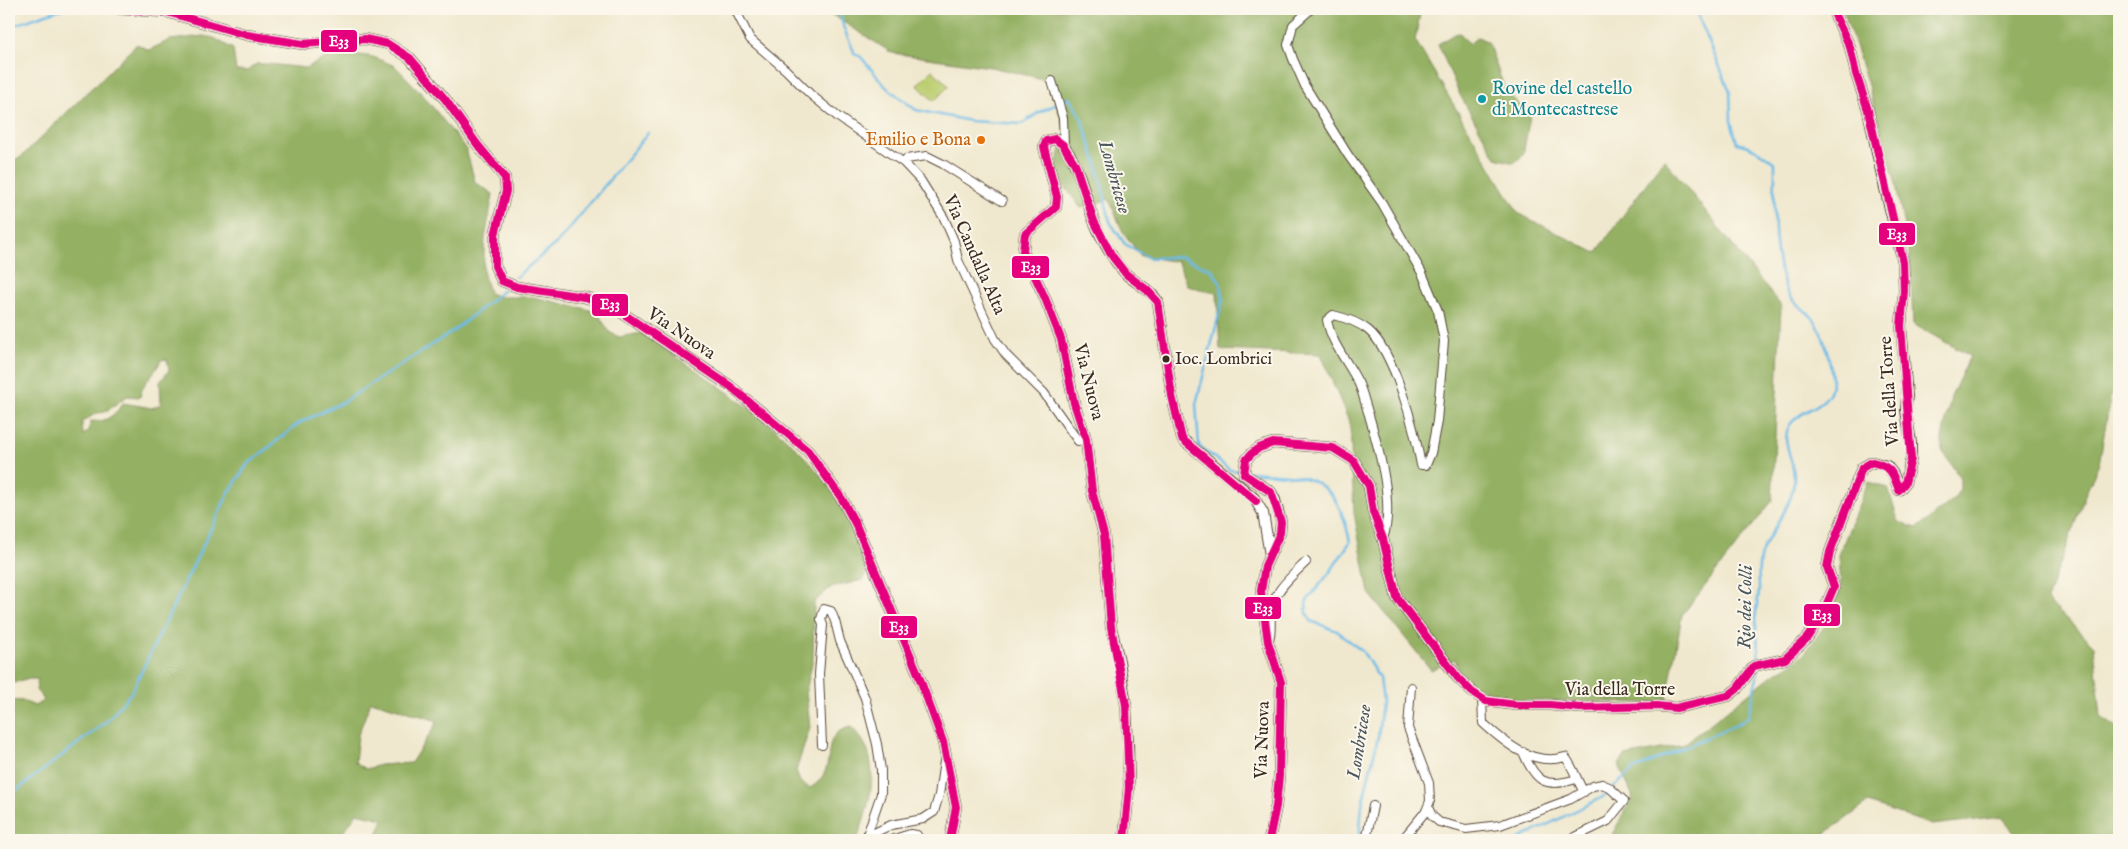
<svg xmlns="http://www.w3.org/2000/svg" width="2128" height="849" viewBox="0 0 2128 849" font-family="'IM FELL English',serif">
<style>
.green{fill:#bbce71;stroke:#7b7c48}
.forest{fill:#94b163;stroke:#686e40;fill-rule:evenodd}
.lines{fill:none;stroke-linecap:round;stroke-linejoin:round}
.stream{stroke:#6cbbe7;stroke-width:2.5}
.minor-casing{stroke:#564638;stroke-width:10}
.tertiary-casing{stroke:#564638;stroke-width:12}
.minor{stroke:#fff;stroke-width:8}
.tertiary{stroke:#fff;stroke-width:10}
.bus-1-casing{stroke:#fbf7ec;stroke-width:11}
.bus-1{stroke:#e5007d;stroke-width:8}
.culture-dot{fill:#0f9aa8;stroke:#fbf7ec;stroke-width:2}
.food-dot{fill:#e8710a;stroke:#fbf7ec;stroke-width:2}
.bus-dot{fill:#3b2a1e;stroke:#fbf7ec;stroke-width:2}
.labels{text-anchor:middle;dominant-baseline:central;stroke-width:4;stroke-linejoin:round;paint-order:stroke}
.bus-label{font-size:17px;fill:#3b2a1e;stroke:#fbf7ec;text-anchor:start}
.culture-label{font-size:18px;fill:#0d838f;stroke:#fbf7ec;text-anchor:start}
.food-label{font-size:18px;fill:#c56008;stroke:#fbf7ec;text-anchor:end}
.street-label{font-size:18px;fill:#3b2a1e;stroke:#fbf7ec}
.water-label{font-size:19px;font-style:italic;fill:#4a565a;stroke:#fbf7ec}
.line-badge{stroke:#fbf7ec;stroke-width:2}
.badge-label{font-size:14px;text-anchor:middle;font-weight:bold;fill:#fff}
</style>
<rect width="100%" height="100%" fill="#fbf7ec"/>
<filter id="ink" filterUnits="userSpaceOnUse"><feTurbulence type="fractalNoise" baseFrequency=".02" numOctaves="2"/><feDisplacementMap in="SourceGraphic" scale="10" xChannelSelector="R" yChannelSelector="G"/><feConvolveMatrix kernelMatrix="1 2 1 2 8 2 1 2 1" color-interpolation-filters="sRGB"/></filter>
<filter id="wash" filterUnits="userSpaceOnUse"><feTurbulence type="fractalNoise" baseFrequency=".0096" numOctaves="4" result="noise"/><feDisplacementMap in="SourceGraphic" scale="20" xChannelSelector="R" yChannelSelector="G"/><feGaussianBlur stdDeviation="1.12" result="paint"/><feColorMatrix in="noise" values="0 0 0 0 0 0 0 0 0 0 0 0 0 0 0 0 0 1.4 0 .05"/><feComposite in="paint" operator="in"/></filter>
<g filter="url(#wash)">
<rect width="100%" height="100%" fill="#f0e8ce"/>
<!-- green -->
<path class="green" d="M932 70 949 86 934 101 917 85Z"/>
<!-- forest -->
<path class="forest" d="M823 9H1421L1415 40 1518 213 1596 253 1664 159 1781 306 1772 501 1682 615 1666 703 1509 700 1463 682 1455 659 1431 670 1369 593 1354 513 1350 424 1321 354 1220 350 1217 293 1187 286 1178 262 1141 256 1123 232 1109 199 1081 208 1054 172 1066 133 1048 80 991 67 892 53Z
M1843 9H2119V375L2110 400 2099 464 2085 495 2047 600 2094 646 2101 717 2119 729V834L2109 840H2021L2002 817 1932 825 1868 803 1816 840H1609L1633 797 1619 765 1625 756 1683 745 1771 676 1797 660 1805 653 1826 624 1841 587 1839 554 1868 482 1888 488 1898 521 1908 526 1918 528 1954 499 1960 489V478L1942 450V438L1951 397 1970 356 1913 324 1910 257 1895 180 1867 82Z
M1460 33 1469 44 1478 37 1488 42 1505 90 1530 116 1523 155 1514 163 1496 158 1460 95 1438 44 1454 34Z
M203 36 214 38 233 49 236 71H247L256 64H268L306 68 338 52 373 57 395 66 423 95 466 149 475 182 493 194 485 238 483 271 489 293 500 297H533L587 309 598 313 609 332 619 337 642 333C706 379 792 427 835 496 849 518 858 544 867 569L863 580 830 588 814 602 813 658 806 692 810 727 796 771 800 782 810 788C843 769 814 734 851 727 885 757 870 803 857 840H375L383 819 357 813 338 840H9V700L23 701 35 706 44 700 36 690 38 679H25L9 685V161L20 158 137 44 149 50 170 40ZM167 359 169 370 160 382 161 404 152 408 123 403C115 415 106 423 91 421L88 432 83 435 82 422 97 413 105 412 127 396 140 397C142 382 156 373 161 360ZM371 701 438 721 411 763 380 765 366 769 355 762 358 735Z"/>
<g class="lines">
<!-- stream -->
<path class="stream" d="M839 9 844 29 855 54 861 57 886 87 916 110 970 121 1022 124 1038 113 1069 98 1081 117 1097 164 1110 222 1125 244 1149 258 1181 257 1212 270 1220 282 1223 299 1196 404 1199 446 1230 470 1242 471
M1695 9 1730 91 1731 121 1737 143C1753 146 1763 154 1775 163 1775 205 1771 246 1785 287 1790 302 1801 306 1812 317 1823 329 1835 373 1831 389 1826 407 1799 410 1789 426 1780 443 1796 462 1794 481 1792 507 1773 527 1763 549 1757 563 1759 577 1759 590 1759 598 1756 605 1756 613 1756 629 1758 646 1759 662
M9 27 61 9
M516 277 559 241 648 133
M1247 472C1308 476 1336 473 1350 542L1330 572 1306 602 1307 613 1311 621 1337 631 1363 652 1379 678 1382 702 1378 737 1362 805 1359 840
M9 796 106 722 131 693 228 494 247 465 299 423 343 402 452 332 504 290
M1517 840 1603 797 1633 770 1739 723 1748 717 1759 668"/>
</g>
</g>
<g filter="url(#ink)">
<g class="lines">
<defs>
<path id="minor" d="M735 9 750 39 786 70 810 94 838 117 904 163 921 181 944 218 954 241 958 260 995 339 1006 355 1044 393 1078 441 1086 439
M1311 9 1293 25 1288 45 1293 59 1305 86 1348 155 1382 203 1422 273 1438 311 1444 341 1437 421 1431 453 1426 465H1421C1415 431 1395 352 1368 330 1358 322 1346 318 1333 315L1327 320C1331 343 1348 362 1358 382 1363 392 1365 404 1369 415 1379 450 1395 504 1383 539
M1052 81 1063 118 1064 146
M904 163 906 159 927 156 943 164 1002 201
M1269 640C1272 630 1270 623 1271 613 1272 592 1292 576 1306 562
M1482 699 1483 723C1505 743 1533 767 1565 757 1573 766 1577 781 1584 792
M822 745 819 674 823 625 821 619 824 609 831 611 835 621 840 641 865 698 877 744 881 770V794L868 832 874 833 891 825 923 819 934 812 939 795 944 761
M1523 752C1535 781 1545 789 1576 779
M1428 807 1432 816 1439 822 1466 829 1500 825 1571 799 1593 786 1602 784 1609 787 1624 801 1608 821 1569 840
M891 840 910 834 917 835 919 840
M1366 840 1373 806
M1402 840 1426 811 1430 801 1429 783 1408 728 1411 687"/>
<path id="tertiary" d="M120 9 167 12 247 35 303 44 365 39 388 44 410 58 445 99 477 144 505 178 506 191 495 235V266L502 281 517 287 584 297 609 304 730 386 808 451 842 499 856 525 917 671 943 742 956 807 950 840
M1124 840 1129 787 1128 743 1126 705 1119 661 1111 627 1104 535 1092 491 1086 439 1074 403 1061 339 1045 298 1023 251 1025 234 1056 207 1057 197 1044 147 1046 141 1055 139C1077 151 1085 198 1094 221 1102 240 1112 259 1126 274 1137 284 1150 289 1158 302L1172 396 1182 439 1254 498 1263 513 1270 555
M1269 840 1276 806 1279 776 1281 682 1268 642 1261 591 1265 566 1280 533 1281 522 1275 500 1271 492 1244 474 1246 460 1251 454 1259 448 1273 443 1333 448 1354 461 1369 486 1373 512 1383 539 1397 598 1458 678 1472 692 1486 701 1516 705H1550L1580 708 1657 706 1676 708 1728 696 1737 689 1754 666 1785 659 1807 638 1822 615 1834 587 1827 567 1830 552 1862 468 1872 462 1887 466 1893 474 1899 490 1905 483 1911 459V443L1906 410 1907 396 1901 326 1904 291 1903 262 1882 176 1868 110 1856 74 1850 47 1832 9"/>
</defs>
<!-- minor casing -->
<use href="#minor" class="minor-casing"/>
<!-- tertiary casing -->
<use href="#tertiary" class="tertiary-casing"/>
<!-- minor -->
<use href="#minor" class="minor"/>
<!-- tertiary -->
<use href="#tertiary" class="tertiary"/>
<defs>
<path id="bus-1" d="M120 9 167 12 247 35 303 44 365 39 388 44 410 58 445 99 477 144 505 178 506 191 495 235V266L502 281 517 287 584 297 609 304 730 386 808 451 842 499 856 525 917 671 943 742 956 807 950 840
M1124 840 1129 787 1126 705 1111 627 1104 535 1092 491 1086 439 1074 403 1061 339 1045 298 1023 251 1025 234 1056 207 1057 197 1044 147 1046 141 1055 139 1063 145 1075 164 1094 221 1112 256 1126 274 1147 290 1158 302 1172 396 1182 439 1256 501
M1269 840 1276 806 1279 776 1281 682 1268 642 1261 591 1265 566 1280 533 1281 522 1271 492 1244 474 1246 460 1251 454 1259 448 1273 443 1333 448 1354 461 1369 486 1373 512 1383 539 1397 598 1458 678 1472 692 1486 701 1516 705H1550L1580 708 1657 706 1676 708 1728 696 1737 689 1754 666 1785 659 1807 638 1822 615 1834 587 1827 567 1830 552 1862 468 1872 462C1892 467 1892 472 1899 490L1905 483 1911 459 1901 326 1904 291 1903 262 1868 110 1856 74 1850 47 1832 9"/>
</defs>
<!-- bus-1 casing -->
<use href="#bus-1" class="bus-1-casing"/>
<!-- bus-1 -->
<use href="#bus-1" class="bus-1"/>
</g>
</g>
<!-- markers -->
<circle class="culture-dot" cx="1482" cy="99" r="5"/>
<circle class="food-dot" cx="981" cy="140" r="5"/>
<circle class="bus-dot" cx="1166" cy="359" r="4.5"/>
<g class="labels">
<!-- bus labels -->
<g class="bus-label">
<text x="1175" y="359">Ioc. Lombrici</text>
</g>
<!-- culture labels -->
<g class="culture-label">
<text x="1492" y="89">Rovine del castello<tspan x="1492" dy="21">di Montecastrese</tspan></text>
</g>
<!-- food labels -->
<g class="food-label">
<text x="971" y="140">Emilio e Bona</text>
</g>
<!-- street labels -->
<g class="street-label">
<text transform="translate(974 255) rotate(66)">Via Candalla Alta</text>
<text transform="translate(681 334) rotate(34)">Via Nuova</text>
<text transform="translate(1088 382) rotate(76)">Via Nuova</text>
<text transform="translate(1890 391) rotate(-94)">Via della Torre</text>
<text x="1620" y="690">Via della Torre</text>
<text transform="translate(1263 740) rotate(-88)">Via Nuova</text>
</g>
<!-- water labels -->
<g class="water-label">
<text transform="translate(1114 177) rotate(74)">Lombricese</text>
<text transform="translate(1746 607) rotate(-89)">Rio dei Colli</text>
<text transform="translate(1360 742) rotate(-81)">Lombricese</text>
</g>
</g>
<g class="line-badge">
<rect x="320" y="29" width="38" height="24" rx="5" fill="#e5007d"/>
<rect x="1878" y="222" width="38" height="24" rx="5" fill="#e5007d"/>
<rect x="1011" y="255" width="39" height="24" rx="5" fill="#e5007d"/>
<rect x="591" y="293" width="38" height="24" rx="5" fill="#e5007d"/>
<rect x="1244" y="596" width="38" height="24" rx="5" fill="#e5007d"/>
<rect x="1803" y="603" width="38" height="24" rx="5" fill="#e5007d"/>
<rect x="880" y="615" width="38" height="24" rx="5" fill="#e5007d"/>
</g>
<g class="badge-label">
<text x="339" y="46">E33</text>
<text x="1897" y="239">E33</text>
<text x="1031" y="272">E33</text>
<text x="610" y="309">E33</text>
<text x="1263" y="613">E33</text>
<text x="1822" y="620">E33</text>
<text x="899" y="632">E33</text>
</g>
<!-- margin -->
<rect width="2128" height="849" fill="none" stroke="#fbf7ec" stroke-width="30"/>
</svg>
